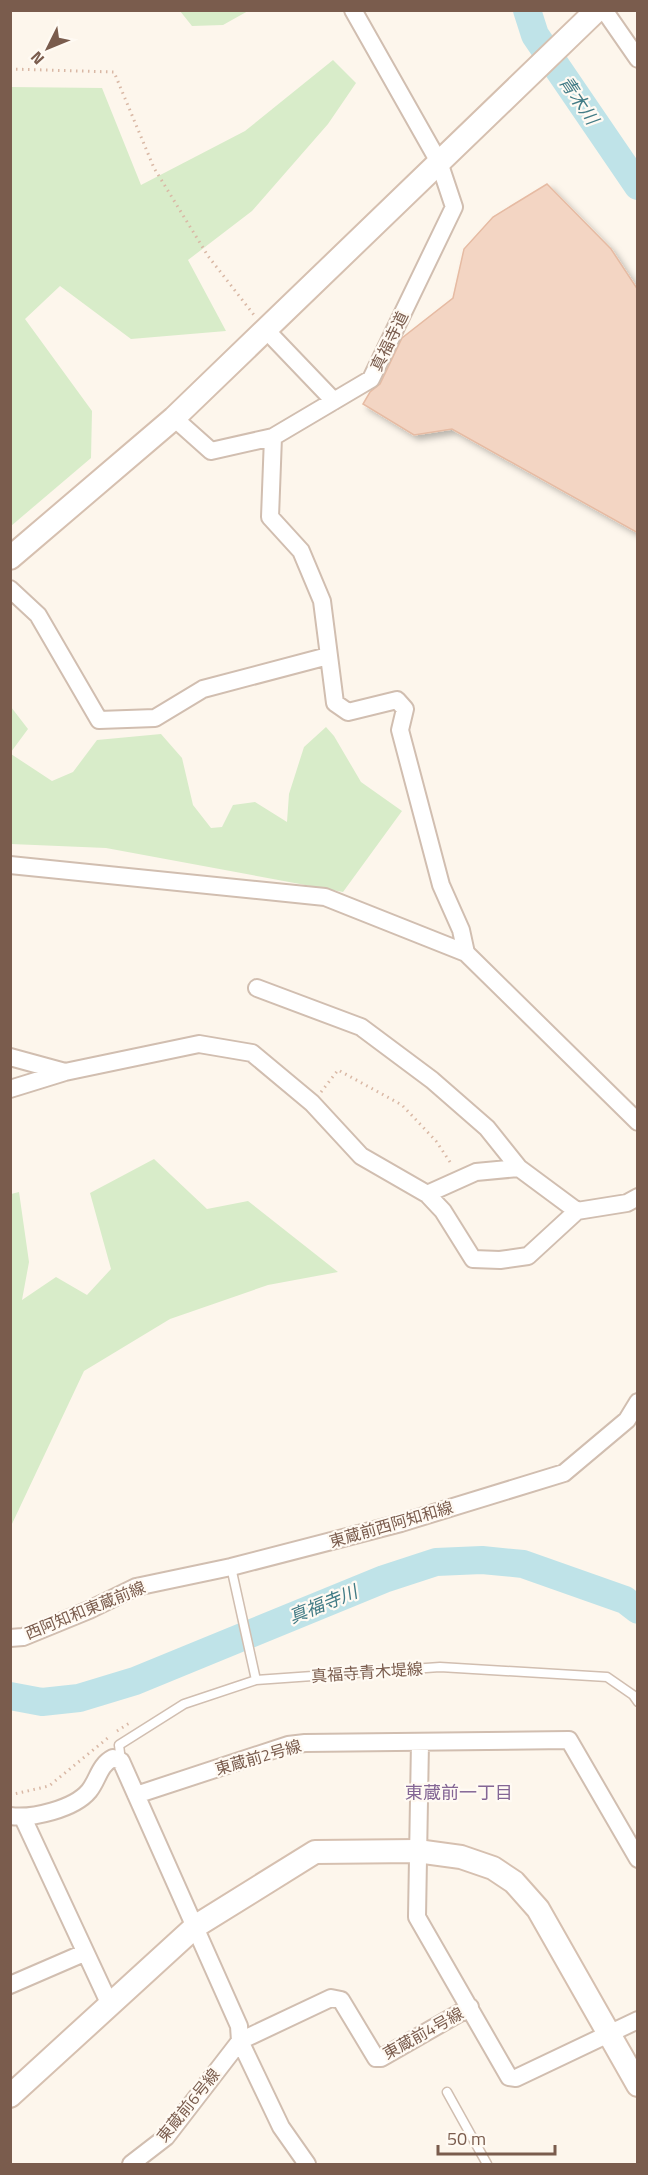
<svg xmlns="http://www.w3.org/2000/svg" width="648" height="2175" viewBox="0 0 648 2175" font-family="'Titillium Web','Noto Sans JP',sans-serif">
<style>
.green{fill:#d8ecc9}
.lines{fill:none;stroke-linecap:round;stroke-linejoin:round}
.river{stroke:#bfe3e8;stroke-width:28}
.building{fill:#f3d5c3;stroke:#e6bba3;stroke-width:1.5;filter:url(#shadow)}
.lane-casing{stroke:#d1beb0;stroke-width:11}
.street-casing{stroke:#d1beb0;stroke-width:20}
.secondary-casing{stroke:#d6c0b0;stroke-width:26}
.path{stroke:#d9b8a5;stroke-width:3;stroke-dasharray:1.5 4.5;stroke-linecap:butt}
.lane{stroke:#fff;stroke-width:8}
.street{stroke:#fff;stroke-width:16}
.secondary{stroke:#fff;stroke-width:22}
.labels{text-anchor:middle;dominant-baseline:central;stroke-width:4.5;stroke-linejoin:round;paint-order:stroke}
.street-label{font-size:16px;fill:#7a5c4d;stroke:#fffaf3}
.water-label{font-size:18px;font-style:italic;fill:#437c86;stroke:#fffaf3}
.neighbourhood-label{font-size:18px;fill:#846695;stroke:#fffaf3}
</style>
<defs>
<filter id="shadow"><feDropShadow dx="4.5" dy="4.5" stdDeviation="3" flood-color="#0004"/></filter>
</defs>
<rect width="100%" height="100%" fill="#fdf6ec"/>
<!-- green -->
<path class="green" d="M180 11H248L223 25 192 26Z
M333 60 356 83 328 124 252 211 188 260 226 331 131 339 60 286 25 319 92 411 91 458 11 526V87L102 88 141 185 245 131Z
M11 707 28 729 11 752Z
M326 727 334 736 361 782 402 811 343 892 106 848 11 844V754L52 781 73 772 97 740 161 734 182 758 193 805 211 828 222 827 233 805 255 802 287 822 289 794 304 747Z
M154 1159 207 1209 248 1201 338 1272 268 1285 170 1319 84 1371 11 1526V1194L19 1192 29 1262 22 1300 56 1277 87 1295 111 1269 90 1193Z"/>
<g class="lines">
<!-- river -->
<path class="river" d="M527 10 535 35 638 186
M10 1696 42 1702 79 1698 135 1681 384 1579 436 1562 482 1560 523 1564 625 1600 638 1610"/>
</g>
<!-- building -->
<path class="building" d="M547 184 611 249 638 290V533L452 429 414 435 363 404 370 392 380 384 402 338 453 298 464 249 493 217Z"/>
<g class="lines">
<defs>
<path id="lane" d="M231 1567 256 1680
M121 1761 119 1745 184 1704 256 1680 440 1667 607 1677 633 1695 638 1702
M447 2092 487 2164"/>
<path id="street" d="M604 10 638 59
M267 331 334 401
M174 418 211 451 273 437 371 379 454 207 439 162 353 10
M273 437 270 517 301 551 322 601 335 703 348 712 397 700 405 709 400 730 441 885 461 930 466 953
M10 589 38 615 99 720 155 718 203 689 328 656
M10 865 325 897 466 953 638 1122
M257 988 361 1027 432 1080 487 1128 519 1168
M10 1057 65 1072
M10 1089 65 1072 199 1044 252 1053 312 1103 361 1156 427 1194 443 1211 473 1259 500 1260 528 1256 577 1211 627 1203 638 1197
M427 1194 476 1172 519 1168 577 1211
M10 1638 23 1637 89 1610 136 1587 231 1567 401 1523 564 1473 627 1420 638 1402
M420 1742 417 1917 509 2077 516 2078 638 2020
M136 1795 288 1745 305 1743 569 1740 638 1859
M10 1816C32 1819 74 1809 89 1791 98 1780 99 1765 113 1758L121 1761 239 2026 240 2041 281 2127 307 2164
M23 1818 111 2007
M10 1985 84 1953
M131 2164 166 2137 240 2041 331 1998 341 2000 376 2058H381L470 2007"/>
<path id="secondary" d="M10 558 174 418 597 10
M10 2096 196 1926 315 1852 417 1851 461 1857 493 1868 514 1882 538 1909 638 2085"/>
</defs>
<!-- lane casing -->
<use href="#lane" class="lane-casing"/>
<!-- street casing -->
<use href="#street" class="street-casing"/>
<!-- secondary casing -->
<use href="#secondary" class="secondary-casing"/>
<!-- path -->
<path class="path" d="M10 69 114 72 154 168 208 256 254 315
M321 1092 338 1070 402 1105 436 1141 452 1165
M117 1731 131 1722
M10 1795 49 1786 109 1737"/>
<!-- lane -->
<use href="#lane" class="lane"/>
<!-- street -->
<use href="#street" class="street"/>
<!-- secondary -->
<use href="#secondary" class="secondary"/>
</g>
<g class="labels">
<!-- street labels -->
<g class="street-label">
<text transform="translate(389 341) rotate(-64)">真福寺道</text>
<text transform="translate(391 1524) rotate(-16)">東蔵前西阿知和線</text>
<text transform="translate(85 1610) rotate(-22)">西阿知和東蔵前線</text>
<text transform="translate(367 1672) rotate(-4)">真福寺青木堤線</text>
<text transform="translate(258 1757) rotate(-16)">東蔵前2号線</text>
<text transform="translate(423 2033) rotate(-29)">東蔵前4号線</text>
<text transform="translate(188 2105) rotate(-51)">東蔵前6号線</text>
</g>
<!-- water labels -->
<g class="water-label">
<text transform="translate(579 100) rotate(56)">青木川</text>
<text transform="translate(323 1604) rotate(-22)">真福寺川</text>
</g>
<!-- neighbourhood labels -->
<g class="neighbourhood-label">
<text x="459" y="1792">東蔵前一丁目</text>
</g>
</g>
<!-- border -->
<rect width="648" height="2175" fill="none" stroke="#7a5c4d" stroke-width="24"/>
<!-- north arrow -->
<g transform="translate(48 48) rotate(227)" stroke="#fffaf3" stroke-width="4.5" paint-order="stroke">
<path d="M0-4.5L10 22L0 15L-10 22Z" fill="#7a5c4d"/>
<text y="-9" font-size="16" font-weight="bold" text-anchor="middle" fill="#7a5c4d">N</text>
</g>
<!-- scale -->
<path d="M438 2145v9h117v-9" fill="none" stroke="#7a5c4d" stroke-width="3"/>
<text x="447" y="2145" font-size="18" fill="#7a5c4d" stroke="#fffaf3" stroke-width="4.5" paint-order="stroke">50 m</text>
</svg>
